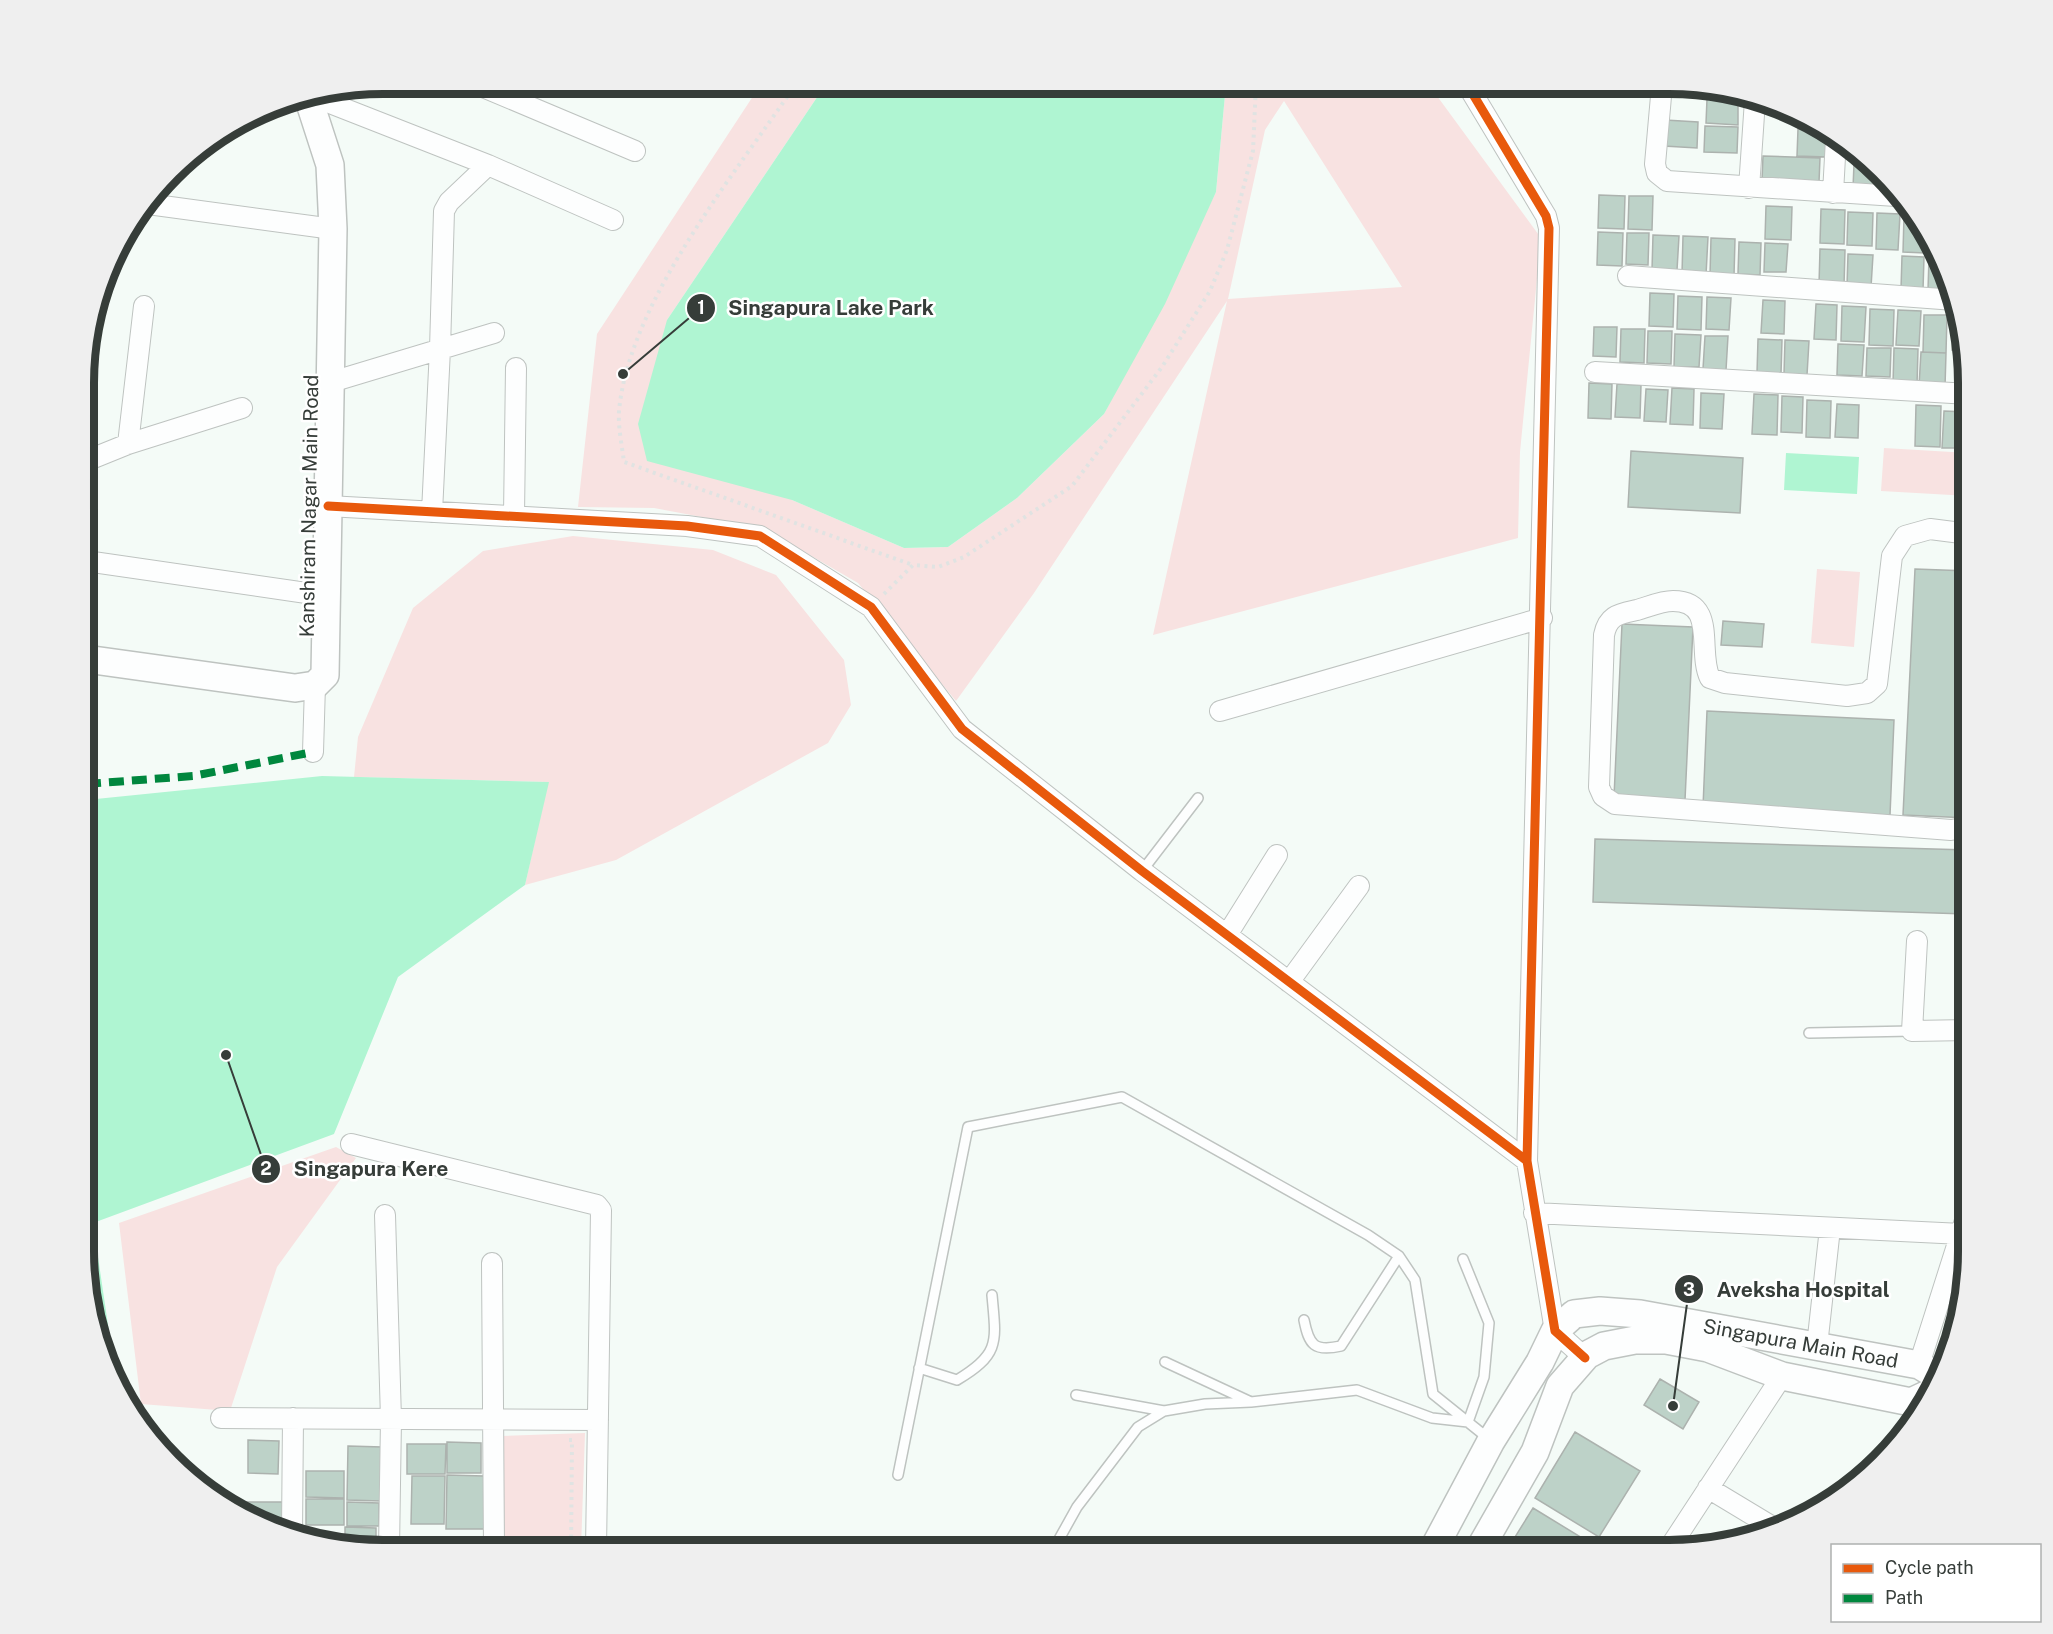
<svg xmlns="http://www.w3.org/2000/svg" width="2053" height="1634" viewBox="0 0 2053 1634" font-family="'Public Sans',sans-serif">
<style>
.green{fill:#f8e2e1;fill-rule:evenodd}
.water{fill:#aff5d2}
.building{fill:#bdd2c8;stroke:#acb2ae;stroke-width:1.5}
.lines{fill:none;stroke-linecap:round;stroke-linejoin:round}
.lane-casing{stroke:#bec3c0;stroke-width:12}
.street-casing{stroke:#bec3c0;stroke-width:22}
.secondary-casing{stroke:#bec3c0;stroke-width:30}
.path{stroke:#e0e3e2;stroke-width:4;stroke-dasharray:3 4.5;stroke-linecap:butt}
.lane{stroke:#fdfefe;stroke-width:9}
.street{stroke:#fdfefe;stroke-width:20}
.secondary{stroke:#fdfefe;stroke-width:27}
.quiet{stroke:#00873e;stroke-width:8;stroke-dasharray:15 8;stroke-linecap:butt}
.cycleway-casing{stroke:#fff;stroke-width:13}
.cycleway{stroke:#e8590c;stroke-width:9}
.labels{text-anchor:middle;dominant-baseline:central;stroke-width:5;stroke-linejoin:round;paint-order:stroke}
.street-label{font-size:20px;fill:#363d39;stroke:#fff}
.rim{fill:none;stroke:#363d39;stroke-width:8}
.leader{fill:none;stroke:#363d39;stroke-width:2}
.callout-dot{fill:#363d39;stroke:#fff;stroke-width:2}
.mark-label{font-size:18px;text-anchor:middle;font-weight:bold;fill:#fff}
.callout-label{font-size:21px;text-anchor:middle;font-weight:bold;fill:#363d39;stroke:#fff;stroke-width:5;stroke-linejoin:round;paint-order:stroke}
</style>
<rect width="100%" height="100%" fill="#f4fbf7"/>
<!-- green -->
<path class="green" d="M761 84H826L667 320 792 500 904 548 948 547 1017 498 1104 414 1216 192 1226 84 1429 85 1541 238 1520 452 1518 538 1153 635 1227 301 1034 593 956 701 858 583 765 529 654 508 578 507 597 334ZM1284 101 1402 287 1228 299 1265 130Z
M1884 448 1969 453V496L1881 491Z
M573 536 713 550 776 575 844 660 851 705 828 743 616 860 525 885 548 782 354 777 358 737 413 608 483 551Z
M1817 569 1860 572 1854 647 1811 643Z
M336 1147 356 1158 277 1267 230 1411 141 1404 119 1223Z
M585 1433 581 1549H503L500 1436Z"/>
<!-- water -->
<path class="water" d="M826 84H1226L1216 192 1165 304 1104 414 1017 498 948 547 904 548 792 500 647 461 638 424 667 320Z
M1786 453 1859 457 1857 494 1784 490Z
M322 776 549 782 525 885 398 977 334 1134 93 1223 117 1386 85 1270 86 800Z"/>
<!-- building -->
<path class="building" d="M1669 85 1702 88V93L1669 91Z
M1708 89 1742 97V98L1708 97Z
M1707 99 1738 101V125L1706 123Z
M1665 120 1698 122 1697 148 1664 146Z
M1705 126 1738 127 1737 153 1704 152Z
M1798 129 1821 130 1828 134 1827 157 1797 156Z
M1763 156 1820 158 1819 182 1762 180Z
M1854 164H1872L1885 182V190L1853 188Z
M1599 195 1625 196 1624 229 1598 228Z
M1629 196H1653L1652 230 1628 229Z
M1766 206 1792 207 1791 240 1765 239Z
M1821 209 1845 210 1844 244 1820 243Z
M1848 212 1873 213 1872 246 1847 245Z
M1877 213 1900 214 1898 250 1876 249Z
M1904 216H1911L1926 235 1925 253 1903 252Z
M1598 232 1623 233 1622 266 1597 265Z
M1627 233H1649L1648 265 1626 264Z
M1653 235 1679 236 1677 270H1652Z
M1683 236 1708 237 1706 275 1682 274Z
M1711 238 1735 239 1734 276 1710 275Z
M1739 242 1761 243 1760 275 1738 274Z
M1765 243 1788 244 1786 272H1764Z
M1820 249 1845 250 1844 286 1819 285Z
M1848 254 1873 255 1871 287 1847 286Z
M1902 256 1924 257 1923 290 1901 289Z
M1929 257 1940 258 1951 291 1928 290Z
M1650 293 1674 294 1673 327 1649 326Z
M1678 296 1702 297 1701 330 1677 329Z
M1707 297 1731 298 1729 330 1706 329Z
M1763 300 1785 301 1784 334 1761 333Z
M1816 304 1837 305 1836 340 1814 339Z
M1842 306 1866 307 1864 342 1841 341Z
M1870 309 1894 310 1893 346 1869 345Z
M1898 310 1921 311 1919 346 1896 345Z
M1924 315H1947L1946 353 1923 352Z
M1953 315H1960L1966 350H1952Z
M1594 327H1617L1616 357 1593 356Z
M1621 329H1645L1644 363 1620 362Z
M1648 331H1672L1671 364 1647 363Z
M1675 334 1701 335 1699 367H1674Z
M1705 336H1728L1726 370 1703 369Z
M1758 339 1782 340 1781 374 1757 373Z
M1785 340 1809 341 1807 375 1784 374Z
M1838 344 1864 345 1862 376 1837 375Z
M1867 348H1891L1890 377 1866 376Z
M1894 348 1918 349 1917 385 1893 384Z
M1921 352 1946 353 1945 387 1919 386Z
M1589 383 1612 384 1611 419 1588 418Z
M1617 384 1641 385 1640 418 1615 417Z
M1672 388 1694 389 1693 425 1670 424Z
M1646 389 1668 390 1666 422 1644 421Z
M1701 393 1724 394 1722 429 1700 428Z
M1754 394 1778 395 1777 435 1752 434Z
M1782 396 1803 397 1802 433 1781 432Z
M1807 400 1831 401 1830 438 1806 437Z
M1837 404 1859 405 1858 438 1835 437Z
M1916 405 1941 406 1940 447 1915 446Z
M1944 411 1967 412 1965 448H1942Z
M1631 451 1743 458 1740 513 1628 507Z
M1915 569 1969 571V818L1903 815Z
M1723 621 1764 624 1762 647 1721 645Z
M1622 624 1693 627 1685 800 1614 797Z
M1707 711 1894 720 1890 815 1703 807Z
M1595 839 1968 850 1966 914 1593 902Z
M1660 1379 1699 1402 1683 1429 1644 1405Z
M1575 1432 1640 1471 1599 1537 1535 1498Z
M248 1440 279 1441 278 1474 248 1473Z
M447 1442 481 1443V1473H447Z
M407 1444H446L445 1474H407Z
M348 1446 382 1447 381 1501 347 1500Z
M306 1471H344V1498L306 1497Z
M447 1475 484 1476V1529H446Z
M412 1476H445L444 1524H411Z
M306 1499H344V1525H306Z
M247 1502H284V1531L269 1527 247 1514Z
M347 1502 379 1503V1526H347Z
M1533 1508 1592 1544 1588 1550H1507Z
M345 1527 376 1528V1549L345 1545Z"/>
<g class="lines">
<defs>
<path id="lane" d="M1142 871 1198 798
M1809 1033 1912 1031
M1304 1320C1309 1345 1314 1352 1341 1346L1399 1256
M919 1368 957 1380C1001 1354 996 1341 992 1295
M1076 1395 1164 1411 1205 1404 1251 1402 1165 1362
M1251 1402 1357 1390 1432 1418 1468 1422 1484 1377 1489 1323 1463 1259
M898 1475 968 1127 1122 1097 1368 1235 1399 1256 1415 1280 1433 1394 1489 1439
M1053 1550 1077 1507 1138 1427 1164 1411"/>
<path id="street" d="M476 84 635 151
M1662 85 1655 164 1657 173 1667 181 1896 196
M1471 91 1546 216 1549 228 1527 1161 1555 1331 1585 1358
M312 96 488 165 613 220
M1749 188 1755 100
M1833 193 1836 139
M148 204 333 229
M1628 276 1955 300
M1595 372 1969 394
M328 383 494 333
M128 444 144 306
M86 461 128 444 242 408
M328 506 687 526 760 536 871 607 962 729 1142 871 1527 1161
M432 512 440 349 444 211 449 202 488 165
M514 515 516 368
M86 561 327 596
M1220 711 1542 618
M313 752 315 685
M1969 827 1951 830 1615 804 1603 796 1599 787 1604 635C1608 615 1619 614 1637 610 1648 607 1661 601 1673 601 1718 601 1697 652 1710 678L1725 683 1847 696 1867 693 1877 684 1892 556 1905 536 1930 529 1969 534
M1227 935 1277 855
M1917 941 1912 1031 1969 1030
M1289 982 1359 886
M351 1144 597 1205 601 1210 596 1549
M1534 1213 1962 1234
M385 1215 391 1419 389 1549
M492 1263 494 1549
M1817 1346 1830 1228
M1919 1365 1968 1211
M221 1418 598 1420
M1708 1488 1776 1529
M292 1533 293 1418
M1668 1550 1782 1376"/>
<g id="secondary">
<path d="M86 659 295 688 315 685 325 675 333 229 330 165 308 97"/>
<path id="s1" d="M1433 1550 1491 1441 1540 1362 1555 1331 1574 1314 1600 1311 1640 1314 1919 1365 1939 1377"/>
<path d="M1479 1550 1535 1452 1560 1386 1587 1355 1604 1346 1635 1340H1666L1708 1348 1782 1376 1911 1402 1928 1394"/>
</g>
</defs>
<!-- lane casing -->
<use href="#lane" class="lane-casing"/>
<!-- street casing -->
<use href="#street" class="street-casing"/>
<!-- secondary casing -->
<use href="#secondary" class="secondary-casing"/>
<!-- path -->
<path class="path" d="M796 84C735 174 629 302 619 411 618 427 622 446 624 462L913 565
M884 594 913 565 938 567 964 557 1072 486 1162 367 1210 291 1227 250 1253 151 1256 84
M569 1440H572L571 1549
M515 1538 517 1549"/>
<!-- lane -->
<use href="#lane" class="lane"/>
<!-- street -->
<use href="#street" class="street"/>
<!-- secondary -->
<use href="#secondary" class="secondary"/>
<!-- quiet -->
<path class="quiet" d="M86 784 193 776 313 752"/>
<defs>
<path id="cycleway" d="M1471 91 1546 216 1549 228 1527 1161 1555 1331 1585 1358
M328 506 687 526 760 536 871 607 962 729 1142 871 1527 1161"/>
</defs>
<!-- cycleway casing -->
<use href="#cycleway" class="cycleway-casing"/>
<!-- cycleway -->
<use href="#cycleway" class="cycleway"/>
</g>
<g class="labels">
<!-- street labels -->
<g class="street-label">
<text transform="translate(309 506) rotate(-89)">Kanshiram Nagar Main Road</text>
<text stroke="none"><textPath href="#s1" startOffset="506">Singapura Main Road</textPath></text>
</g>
</g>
<!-- crop -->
<path d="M0 0H2053V1634H0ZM383 94H1669A289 289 0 0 1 1958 383V1251A289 289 0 0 1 1669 1540H383A289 289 0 0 1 94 1251V383A289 289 0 0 1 383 94Z" fill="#efefef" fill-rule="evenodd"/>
<path class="rim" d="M383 94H1669A289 289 0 0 1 1958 383V1251A289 289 0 0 1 1669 1540H383A289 289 0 0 1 94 1251V383A289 289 0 0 1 383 94Z"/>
<!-- callouts -->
<path class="leader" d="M623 374L701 308M226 1055L266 1169M1673 1406L1689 1289"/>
<g class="callout-dot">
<circle cx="623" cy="374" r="6"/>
<circle cx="226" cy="1055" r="6"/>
<circle cx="1673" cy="1406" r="6"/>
<circle cx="701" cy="308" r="15"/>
<circle cx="266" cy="1169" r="15"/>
<circle cx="1689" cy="1289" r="15"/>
</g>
<g class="mark-label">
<text x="701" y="314">1</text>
<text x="266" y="1175">2</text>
<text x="1689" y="1296">3</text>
</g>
<g class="callout-label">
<text x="831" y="315">Singapura Lake Park</text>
<text x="371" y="1176">Singapura Kere</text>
<text x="1803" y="1297">Aveksha Hospital</text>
</g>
<!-- legend -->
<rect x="1831" y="1544" width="210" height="78" fill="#ffffff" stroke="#afb1b0" stroke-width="1.5"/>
<rect x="1843" y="1564" width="30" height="9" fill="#e8590c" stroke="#afb1b0" stroke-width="1.5"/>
<text x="1885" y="1574" font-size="18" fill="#363d39">Cycle path</text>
<rect x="1843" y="1594" width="30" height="9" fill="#00873e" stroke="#afb1b0" stroke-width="1.5"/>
<text x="1885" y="1604" font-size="18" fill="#363d39">Path</text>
</svg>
